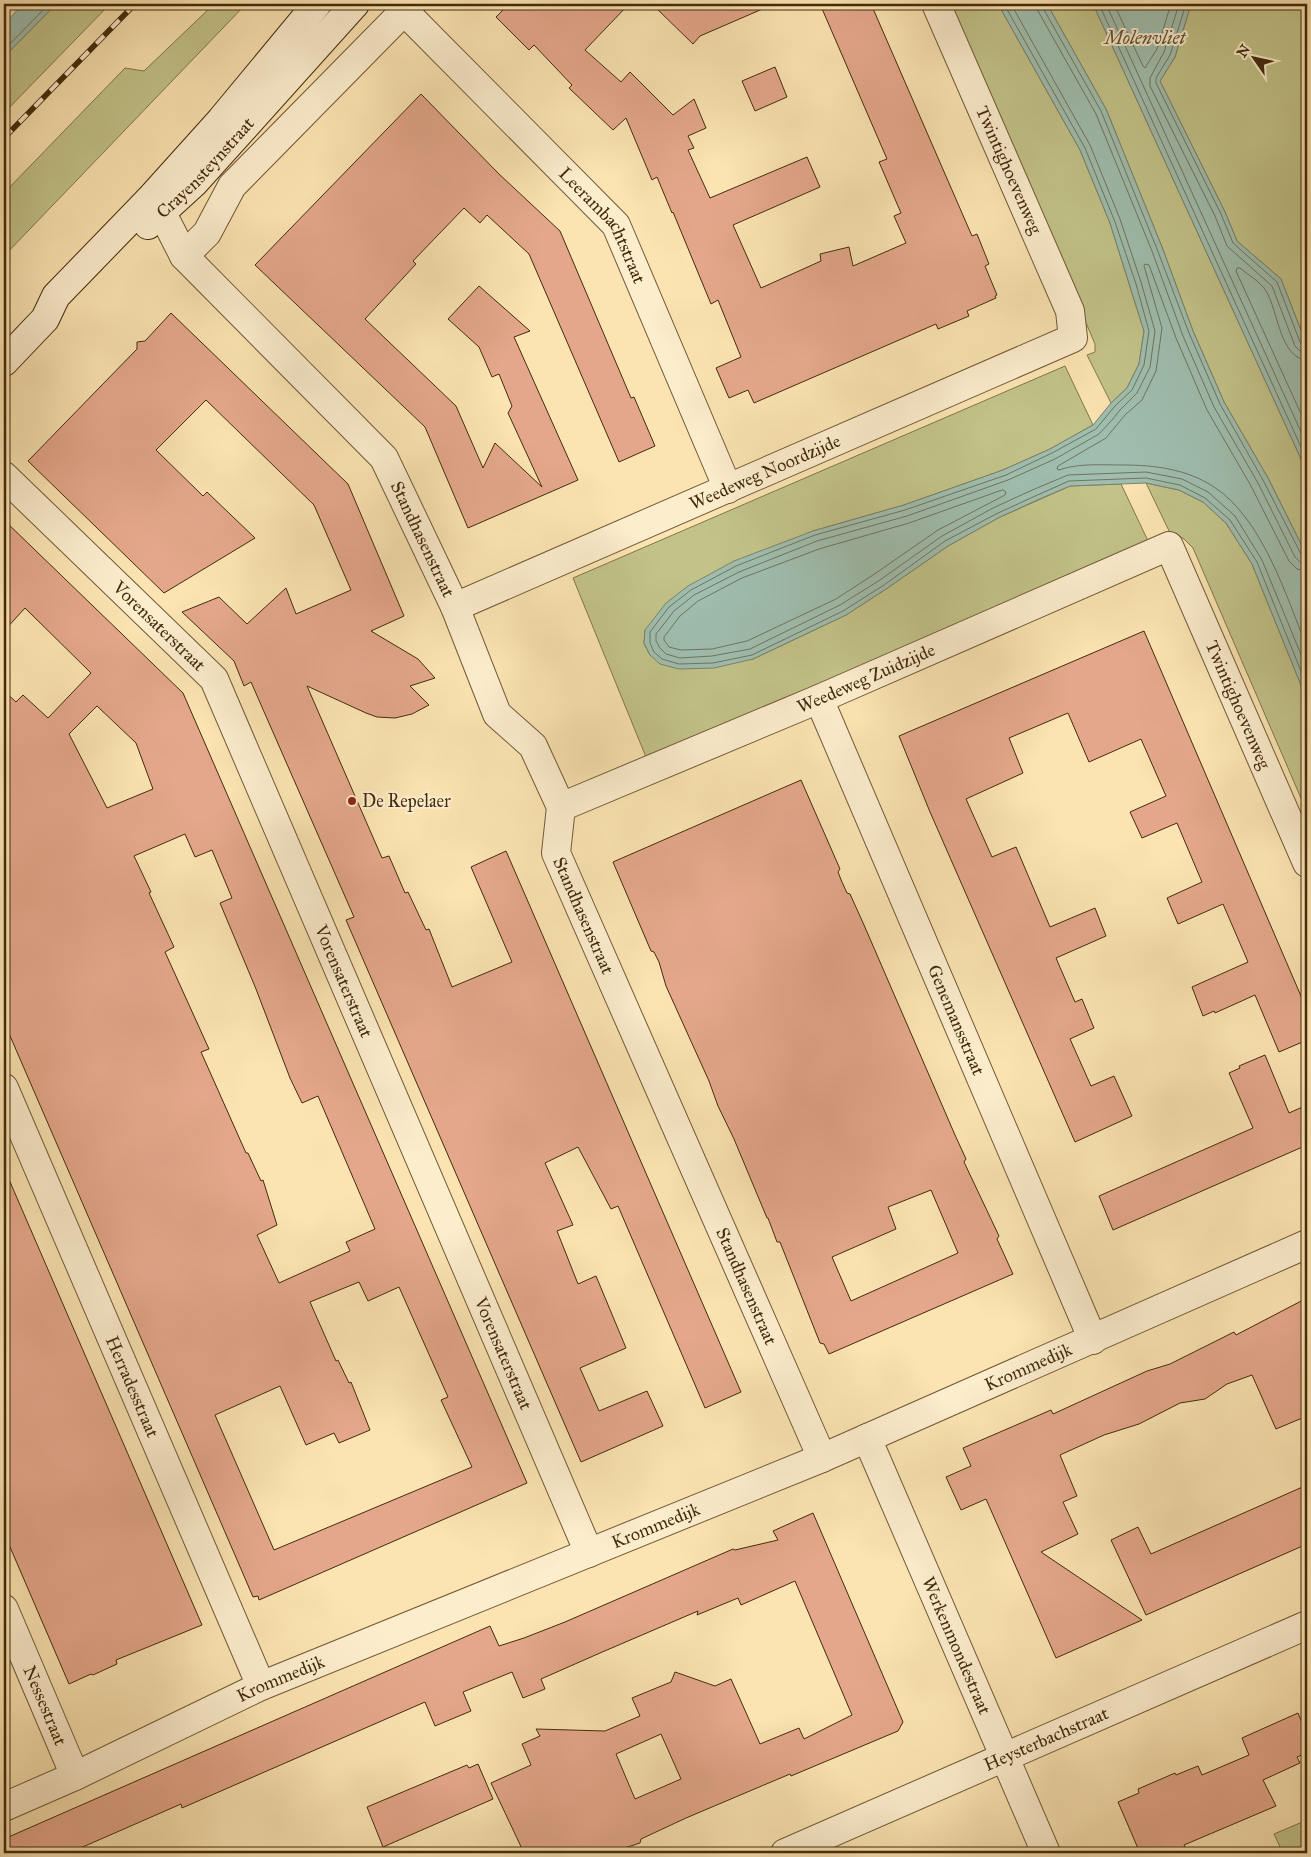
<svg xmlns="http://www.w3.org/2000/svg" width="1311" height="1857" viewBox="0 0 1311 1857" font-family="'IM FELL Great Primer',serif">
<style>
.green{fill:#c2c389;stroke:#82774a}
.water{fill:#9fbeaf;stroke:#7a836e}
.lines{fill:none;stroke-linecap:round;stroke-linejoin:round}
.shore{stroke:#71745e;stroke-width:1}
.building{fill:#e4a78b;stroke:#432b0c;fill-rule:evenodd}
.minor-casing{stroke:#715936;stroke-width:30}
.secondary-casing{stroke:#432b0c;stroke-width:30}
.minor{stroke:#fcedcd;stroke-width:28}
.secondary{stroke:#fcedcd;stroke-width:28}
.rail-casing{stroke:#432b0c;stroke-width:5.5}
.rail{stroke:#fcedcd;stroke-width:4;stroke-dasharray:11;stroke-linecap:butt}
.poi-dot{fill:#8f2418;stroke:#fcedcd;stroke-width:2}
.labels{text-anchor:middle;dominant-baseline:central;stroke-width:4;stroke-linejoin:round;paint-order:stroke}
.street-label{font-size:18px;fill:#432b0c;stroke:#fcedcd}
.poi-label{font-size:18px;fill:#432b0c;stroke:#fcedcd;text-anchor:start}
.water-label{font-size:19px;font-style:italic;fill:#5a5035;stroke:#fcedcd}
</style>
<rect width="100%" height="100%" fill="#fbe4b2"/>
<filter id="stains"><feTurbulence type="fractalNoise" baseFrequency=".004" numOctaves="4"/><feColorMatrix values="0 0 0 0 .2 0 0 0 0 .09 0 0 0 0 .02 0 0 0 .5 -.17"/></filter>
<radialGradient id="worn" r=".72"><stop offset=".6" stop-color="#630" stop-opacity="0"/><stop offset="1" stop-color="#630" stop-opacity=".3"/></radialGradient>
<!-- green -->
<path class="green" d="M56 4H110L4 113V57Z
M214 4H246L4 256V193L125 68 144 71Z
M951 4H998L1080 150 1110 223 1144 331 1139 364 1127 388 1111 403 1087 355 1095 352V344Z
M1047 4H1093L1307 472V556L1268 478 1224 402 1193 331 1162 247 1106 109Z
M1191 4H1307V346L1281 279 1237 241 1225 212 1160 81 1175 57Z
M1065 366 1093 425 1050 449 1003 470 904 505 813 531 645 630 644 644 650 655 753 659 846 615 886 589 948 546 998 518 1070 486 1121 484 1150 545 648 762 573 578Z
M1146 483 1179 490 1203 502 1226 523 1252 564 1307 700V812L1193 548 1184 539 1176 534 1171 535Z
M1307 1820V1853H1283L1274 1834Z"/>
<!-- water -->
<path class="water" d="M23 4H56L4 57V24Z
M998 4H1047L1106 109 1162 247 1193 331 1224 402 1268 478 1307 556V700L1252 564 1226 523 1203 502 1179 490 1146 483 1070 486 1035 501 998 518 948 546 886 589 846 615 753 659 714 668 679 669 660 664 650 655 644 643 645 630 666 603 688 586 734 561 813 531 904 505 1003 470 1050 449 1093 425 1111 403 1127 388 1139 364 1144 331 1110 223 1080 150Z
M1093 4H1191L1175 57 1160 81 1225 212 1237 241 1281 279 1307 346V472Z"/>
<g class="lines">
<!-- shore -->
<path class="shore" d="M1004 4 1085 148 1115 222 1136 284 1149 331 1144 365 1132 390 1115 406 1096 429 1052 453 1006 475 905 510 815 535 736 566 691 590 669 607 650 632V643L654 652 662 659 679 664 713 663 752 655 843 611 884 585 945 541 996 514 1033 497 1069 481 1146 478 1180 485 1205 498 1230 520 1257 562 1307 686
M1011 4 1090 145 1120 219 1141 282 1155 331 1150 367 1137 393 1120 410 1112 420 1099 434 1055 459 1008 480 907 516 817 541 739 572 694 595 674 611 656 634V641L660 648 666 654 680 658 712 656 750 649 840 605 880 580 942 536 993 508 1030 491 1068 475 1146 472 1182 479 1208 492 1235 516 1262 560 1307 669
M1036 4 1038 11 1096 114 1152 251 1183 336 1214 407 1258 483 1295 557 1300 562 1307 563
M1043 4V8L1101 111 1157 249 1189 333 1220 404 1263 480 1301 554 1307 557
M1099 4 1307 460
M1106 4 1307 445
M1114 4 1143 66 1145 68 1157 49 1171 4
M1179 4 1164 52 1150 78V86L1215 216 1227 246 1272 286 1295 346 1300 351 1307 352
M1186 4 1170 55 1156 78V83L1221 214 1233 243 1277 282 1300 342 1303 345 1307 346
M4 50 49 4
M1307 360C1280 359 1278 310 1266 291 1261 282 1248 275 1240 268H1237L1236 271 1307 427
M1003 490 1006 492 1005 495 938 530 876 573 836 599 747 641 712 649 681 650 669 647 664 640V637L680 616 698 601 742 578 819 549 909 523Z
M1307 571 1297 569 1289 561 1251 486 1207 410 1176 338 1149 265 1145 264 1144 266 1162 328 1156 371 1142 400 1125 415 1106 438 1058 466 1057 469 1059 470C1078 463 1103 465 1123 465 1154 465 1187 469 1214 487 1262 518 1287 597 1307 648"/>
</g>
<!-- building -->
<path class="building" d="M509 4H629L585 50 621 82 630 72 673 115 694 99 706 128 688 136 694 148 688 150 710 198 807 157 820 187 733 225 761 288 821 261 820 254 849 247 853 266 906 243 894 216 901 213 879 162 887 159 820 4H871L972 236 977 234 989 264 985 266 997 295 995 296 996 298 967 311 969 316 938 329 936 324 754 403 748 390 729 398 716 368 741 357 718 300 711 304 673 212 672 213 657 177 652 180 626 118 613 130 569 88 572 85 534 45 529 50 496 17Z
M652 4H774L700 36 693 44Z
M775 67 787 97 755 111 742 81Z
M421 94 499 174 560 231 631 398 634 397 655 446 619 462 529 254 487 215 480 223 464 208 413 261 416 264 365 319 456 406 483 468 495 443 542 487 508 413 512 406 499 374 492 377 479 347 448 319 479 286 530 331 514 337 578 480 468 528 425 427 255 265Z
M171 313 348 484 404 616 371 631 418 659 435 678 410 686 429 705 412 714 395 718 377 717 366 713 307 686 382 858 389 856 405 893 408 892 426 930 429 929 452 987 512 962 471 867 506 851 741 1392 705 1408 618 1206 611 1209 578 1147 545 1163 573 1225 557 1231 578 1284 596 1276 626 1348 580 1368 599 1411 647 1391 663 1426 581 1462 346 920 354 917 251 682 244 686 234 661 182 612 219 597 247 624 286 588 296 614 351 590 314 505 206 400 156 450 203 496 207 492 255 538 164 593 28 461 137 349V342L145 341Z
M4 520 183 693 527 1483 259 1600 258 1596 253 1597 241 1569 4 1022V691L16 702 23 695 48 718 91 673 25 608 4 631ZM97 706 136 743 153 789 107 808 69 734ZM185 834 195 857 212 850 232 898 220 903 256 989 290 1078 302 1103 318 1096 375 1229 346 1242 350 1251 279 1283 257 1235 277 1225 263 1180 261 1181 248 1153H246L201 1052 209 1049 165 952 174 947 149 893 151 892 134 856ZM359 1282 368 1301 399 1287 448 1397 441 1400 472 1467 274 1550 215 1415 280 1386 306 1445 334 1433 339 1443 370 1430 351 1382 349 1383 338 1360 336 1361 310 1302Z
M1144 631 1307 1010V1040L1279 1052 1255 995 1215 1013 1214 1011 1203 1016 1192 987 1248 962 1223 904 1178 924 1167 898 1202 882 1177 823 1142 838 1130 812 1166 796 1141 739 1089 762 1068 713 1009 738 1023 773 966 799 992 857 1016 847 1050 927 1095 908 1106 936 1056 958 1075 1002 1082 999 1094 1028 1070 1039 1091 1086 1114 1076 1132 1116 1075 1142 930 812 899 736Z
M801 780 840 869 838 872 842 882 847 893 850 894 864 925 955 1135 966 1159 964 1162 999 1236 997 1239 1013 1274 829 1354 824 1344 820 1343 780 1242H777L768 1218H767L734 1139 718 1106 709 1081 666 986 659 962 654 952 651 951 613 862ZM931 1190 958 1253 851 1301 832 1257 896 1229 888 1207Z
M1265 1055 1289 1113 1307 1105V1145L1113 1230 1099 1196 1253 1128 1229 1073 1240 1068 1239 1066Z
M4 1168 202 1625 116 1660 117 1664 93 1675 91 1674 69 1684 4 1533Z
M1307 1298V1416L1276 1429 1252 1375 1227 1384 1205 1399 1180 1403 1139 1424 1104 1435 1060 1455 1077 1496 1063 1502 1078 1534 1041 1552 1142 1620 1056 1658 986 1499 961 1510 946 1477 971 1466 963 1448 1051 1410 1053 1414 1147 1371 1170 1364 1234 1332 1236 1335Z
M1307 1485V1544L1146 1615 1111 1540 1138 1527 1151 1554Z
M813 1513 903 1722 898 1731 791 1776 790 1774 686 1818 641 1839 640 1843 609 1853H524L491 1783 531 1765 522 1744 540 1736 536 1729 605 1731 640 1716 632 1698 671 1682 675 1672 715 1686 731 1679 760 1744 799 1728 804 1739 852 1715 795 1581 741 1605 738 1598 697 1615 698 1611 600 1653 541 1679 545 1689 523 1698 512 1672 463 1692 471 1711 435 1726 425 1702 182 1808 181 1804 69 1853H4V1839L13 1835 490 1626 499 1646 524 1638 565 1622 733 1549 735 1550 778 1540 773 1531ZM661 1734 681 1779 635 1799 616 1754Z
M1298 1713 1307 1735V1753L1297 1757 1300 1763 1263 1780 1276 1806 1184 1845 1188 1853H1140L1118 1802 1139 1793 1138 1789 1175 1773 1176 1775 1198 1766 1202 1775 1249 1755 1242 1738Z
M478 1764 493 1799 383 1847 367 1807 467 1765 469 1768Z"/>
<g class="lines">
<defs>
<g id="minor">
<path id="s1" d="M404 11 616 225 728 489"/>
<path id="s2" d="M149 200 161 211 184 256 384 458 455 607 497 714 533 746 561 807 556 853 822 1458"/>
<path d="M184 256 207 233 232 186 411 4"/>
<path id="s3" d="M4 476 214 679 589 1553"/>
<path id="s4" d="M455 607 1073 338 1070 311 936 4"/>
<path id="s5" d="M819 699 1093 1340"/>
<path id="s6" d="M561 807 819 699 1169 546 1307 863"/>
<path id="s7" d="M4 1088 261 1686"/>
<path id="s8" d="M867 1438 1046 1853"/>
<path id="s9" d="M4 1609 75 1776"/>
<path id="s10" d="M4 1807 75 1776 261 1686 822 1458 1307 1244"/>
<path id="s11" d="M785 1853 1307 1625"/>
</g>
<g id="secondary">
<path id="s12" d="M148 225 194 183 355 4"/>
<path d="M4 362 45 319 56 296 149 200 221 120 317 4"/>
</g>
</defs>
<!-- minor casing -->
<use href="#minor" class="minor-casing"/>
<!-- secondary casing -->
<use href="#secondary" class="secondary-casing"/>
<!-- minor -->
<use href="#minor" class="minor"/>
<!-- secondary -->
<use href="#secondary" class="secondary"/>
<defs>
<path id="rail" d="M4 138 135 4"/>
</defs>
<!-- rail casing -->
<use href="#rail" class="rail-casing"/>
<!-- rail -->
<use href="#rail" class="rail"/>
</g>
<!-- markers -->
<circle class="poi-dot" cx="352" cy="801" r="5"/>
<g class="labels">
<!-- street labels -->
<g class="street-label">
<text stroke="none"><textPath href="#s12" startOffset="81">Crayensteynstraat</textPath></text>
<text transform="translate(1009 170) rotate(66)">Twintighoevenweg</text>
<text stroke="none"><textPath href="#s1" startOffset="294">Leerambachtstraat</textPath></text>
<text stroke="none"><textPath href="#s4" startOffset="338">Weedeweg Noordzijde</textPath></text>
<text stroke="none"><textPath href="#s2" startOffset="441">Standhasenstraat</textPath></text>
<text stroke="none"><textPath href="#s3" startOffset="216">Vorensaterstraat</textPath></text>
<text stroke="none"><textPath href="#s6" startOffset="331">Weedeweg Zuidzijde</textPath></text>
<text stroke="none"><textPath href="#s6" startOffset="835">Twintighoevenweg</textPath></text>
<text stroke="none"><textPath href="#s2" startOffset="861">Standhasenstraat</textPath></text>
<text stroke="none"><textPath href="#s3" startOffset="621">Vorensaterstraat</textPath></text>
<text stroke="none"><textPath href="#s5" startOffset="349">Genemansstraat</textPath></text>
<text stroke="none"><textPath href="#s2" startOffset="1266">Standhasenstraat</textPath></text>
<text stroke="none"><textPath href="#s3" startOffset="1026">Vorensaterstraat</textPath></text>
<text stroke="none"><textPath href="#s10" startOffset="1115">Krommedijk</textPath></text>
<text stroke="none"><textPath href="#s7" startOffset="325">Herradesstraat</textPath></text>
<text stroke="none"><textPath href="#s10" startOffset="710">Krommedijk</textPath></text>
<text stroke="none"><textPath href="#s8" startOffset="226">Werkenmondestraat</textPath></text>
<text stroke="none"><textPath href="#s10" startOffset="305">Krommedijk</textPath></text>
<text stroke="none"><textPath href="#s9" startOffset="105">Nessestraat</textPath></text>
<text stroke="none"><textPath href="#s11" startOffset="285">Heysterbachstraat</textPath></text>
</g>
<!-- poi labels -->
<g class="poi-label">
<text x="362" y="801">De Repelaer</text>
</g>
<!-- water labels -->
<g class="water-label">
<text x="1145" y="37">Molenvliet</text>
</g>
</g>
<!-- margin -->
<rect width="1311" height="1857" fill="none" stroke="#fbe4b2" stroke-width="20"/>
<rect x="5" y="5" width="1301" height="1847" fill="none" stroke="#432b0c" stroke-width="2.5"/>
<rect x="10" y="10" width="1291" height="1837" fill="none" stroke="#432b0c"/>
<!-- north arrow -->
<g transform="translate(1254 58) rotate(304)" stroke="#fcedcd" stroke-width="4" paint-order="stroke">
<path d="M0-4L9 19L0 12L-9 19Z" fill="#432b0c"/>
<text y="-8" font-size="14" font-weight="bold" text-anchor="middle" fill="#432b0c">N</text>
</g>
<rect width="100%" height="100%" filter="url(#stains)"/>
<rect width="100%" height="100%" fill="url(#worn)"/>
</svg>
